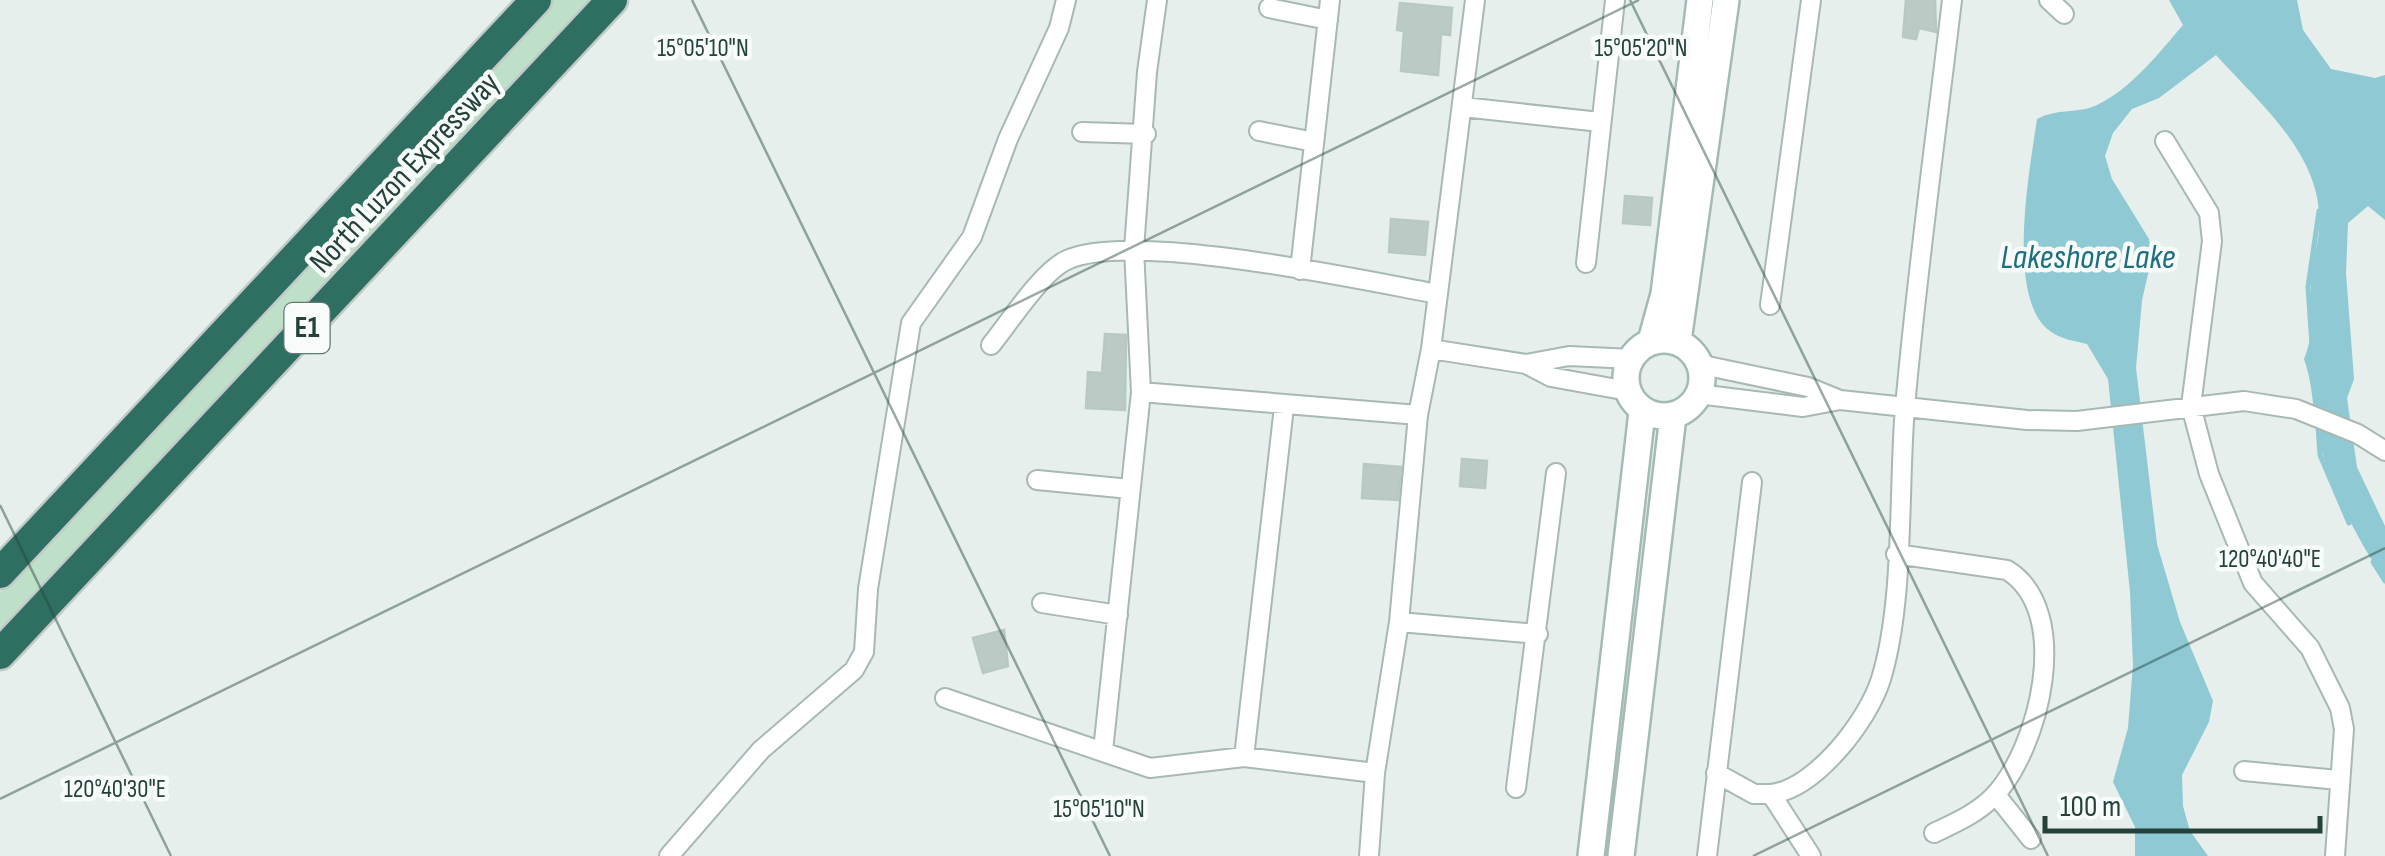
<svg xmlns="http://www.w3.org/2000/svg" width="2385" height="856" viewBox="0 0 2385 856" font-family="'Sofia Sans Condensed',sans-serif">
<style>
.green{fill:#bfe0c8}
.water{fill:#8ec9d4}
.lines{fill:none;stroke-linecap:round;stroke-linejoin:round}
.stream{stroke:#8ec9d4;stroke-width:5}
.building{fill:#bbcac4;stroke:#b8c9c2;stroke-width:2.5}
.street-casing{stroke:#a8b8b2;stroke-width:22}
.secondary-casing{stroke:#a4bbb3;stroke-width:30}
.highway-casing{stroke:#c2cac8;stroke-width:35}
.street{stroke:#fff;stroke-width:18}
.secondary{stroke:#fff;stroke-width:25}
.highway{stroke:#2f6f62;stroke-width:30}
.ticks{fill:none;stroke:#24423a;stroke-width:2.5;stroke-opacity:0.45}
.labels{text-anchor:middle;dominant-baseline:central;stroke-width:9;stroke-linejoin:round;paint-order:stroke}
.shield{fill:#f7fbf9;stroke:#637a73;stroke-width:2.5}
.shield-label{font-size:30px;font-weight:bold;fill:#24423a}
.street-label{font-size:32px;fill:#24423a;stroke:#f7fbf9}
.water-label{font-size:35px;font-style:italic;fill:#1c6f80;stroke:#f7fbf9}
.ticks-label{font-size:25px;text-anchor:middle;fill:#24423a;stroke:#f7fbf9;stroke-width:9;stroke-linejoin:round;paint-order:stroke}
</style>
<rect width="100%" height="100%" fill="#e6efeb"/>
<!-- green -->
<path class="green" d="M546 0H596L0 644V592Z"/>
<!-- water -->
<path class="water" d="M2169 0H2297L2303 30 2331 69 2375 78 2385 75V220L2368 206 2348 223 2346 273 2354 379 2347 398 2357 467 2385 526V581C2358 540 2337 499 2322 452 2312 422 2315 389 2304 359 2315 333 2310 310 2311 283 2311 265 2318 247 2319 229 2325 157 2260 104 2216 55L2159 98 2132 109 2113 133 2105 156 2112 179 2149 239 2152 257 2142 300 2136 368 2157 544 2180 622 2213 701 2209 722 2182 775 2183 806 2190 831 2208 856H2135V827L2113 782 2128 728 2133 665 2130 592 2108 379 2087 344C2075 341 2060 339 2050 331 2005 299 2030 168 2037 119 2057 108 2078 114 2097 105 2131 89 2159 53 2183 25Z"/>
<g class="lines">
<!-- stream -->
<path class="stream" d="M2312 345 2308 287 2319 211
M2318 425 2320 455 2349 523
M2373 562 2385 581"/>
</g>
<!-- building -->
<path class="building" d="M1906 0H1935L1936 32 1919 28 1916 39 1903 37Z
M1400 3 1452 8 1450 35 1441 34 1438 75 1401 71 1404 31 1397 30Z
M1625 196 1652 198 1650 225 1623 223Z
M1391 219 1428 222 1425 255 1389 252Z
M1105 334 1126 335 1125 410 1086 408 1088 372 1102 373Z
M1462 459 1487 461 1485 488 1460 486Z
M1364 464 1401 467 1398 500 1362 498Z
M1004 630 1008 666 983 673 973 638Z"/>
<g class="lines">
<defs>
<path id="street" d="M2049 0 2064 14
M1269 8 1328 20
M1463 107 1600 122
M1259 131 1314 142
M1082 132 1146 134
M2165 141 2209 213 2212 241 2191 406 2209 474 2253 583 2310 648 2340 708 2344 729 2335 856
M1586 263 1615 0
M1300 270 1330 0
M1770 305 1811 0
M991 345C1009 323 1042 271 1067 260 1131 230 1361 280 1438 294
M1431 349 1526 364 1551 377 1628 391
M1526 364 1569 356 1632 359
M1698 364 1808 387 1840 400
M1141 392 1418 415
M1698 394 1803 407 1840 400 2027 420 2077 421 2244 401 2296 409 2358 434 2385 451
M1037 480 1130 489
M1896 554 2007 570C2074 611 2039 750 1993 797 1976 814 1955 823 1934 833
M1042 603 1118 615
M1399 622 1538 634
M945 698 1150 768 1244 757 1375 773
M1103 751 1141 392 1134 249 1147 72 1157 0
M1244 757 1284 407
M2244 771 2338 780
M1716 773 1754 794H1771L1811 856
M1516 788 1556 473
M1771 794C1815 789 1868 721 1881 679 1905 600 1898 490 1905 407 1917 271 1936 135 1952 0
M1996 795 2031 839
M669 856 761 750 854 670 864 652 868 589 911 323 972 237 1008 139 1059 28 1066 0
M1369 856 1375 773 1399 622 1418 415 1431 349 1475 0
M1707 856 1752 482"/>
<path id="secondary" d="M1626 378a38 38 0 1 1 76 0a38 38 0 1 1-76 0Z
M1651 341 1664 294 1700 0
M1678 341 1726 0
M1591 856 1642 412
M1621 856 1673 416"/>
<path id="highway" d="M0 573 536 0
M0 654 612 0"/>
</defs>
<!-- street casing -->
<use href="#street" class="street-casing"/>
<!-- secondary casing -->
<use href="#secondary" class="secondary-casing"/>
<!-- highway casing -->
<use href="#highway" class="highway-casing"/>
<!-- street -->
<use href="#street" class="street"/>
<!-- secondary -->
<use href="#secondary" class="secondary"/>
<!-- highway -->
<use href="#highway" class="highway"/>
</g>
<!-- ticks -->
<path class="ticks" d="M692 0 1110 856M1630 0 2048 856M0 505 171 856M0 799 1639 0M1753 856 2385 548"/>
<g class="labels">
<!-- shield labels -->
<rect class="shield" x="284.5" y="303" width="45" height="50" rx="8"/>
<g class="shield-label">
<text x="307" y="328">E1</text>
</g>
<!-- street labels -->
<g class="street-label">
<text transform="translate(405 173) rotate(-47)">North Luzon Expressway</text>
</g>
<!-- water labels -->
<g class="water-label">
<text x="2088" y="257">Lakeshore Lake</text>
</g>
</g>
<g class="ticks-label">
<text x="703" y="56">15°05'10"N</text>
<text x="1641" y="56">15°05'20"N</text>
<text x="2270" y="567">120°40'40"E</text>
<text x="115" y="797">120°40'30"E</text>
<text x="1099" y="817">15°05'10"N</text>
</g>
<!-- scale -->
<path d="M2045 816v15h275v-15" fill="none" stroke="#24423a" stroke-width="5"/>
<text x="2060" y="816" font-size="30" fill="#24423a" stroke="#f7fbf9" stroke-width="8" paint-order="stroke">100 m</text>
</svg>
